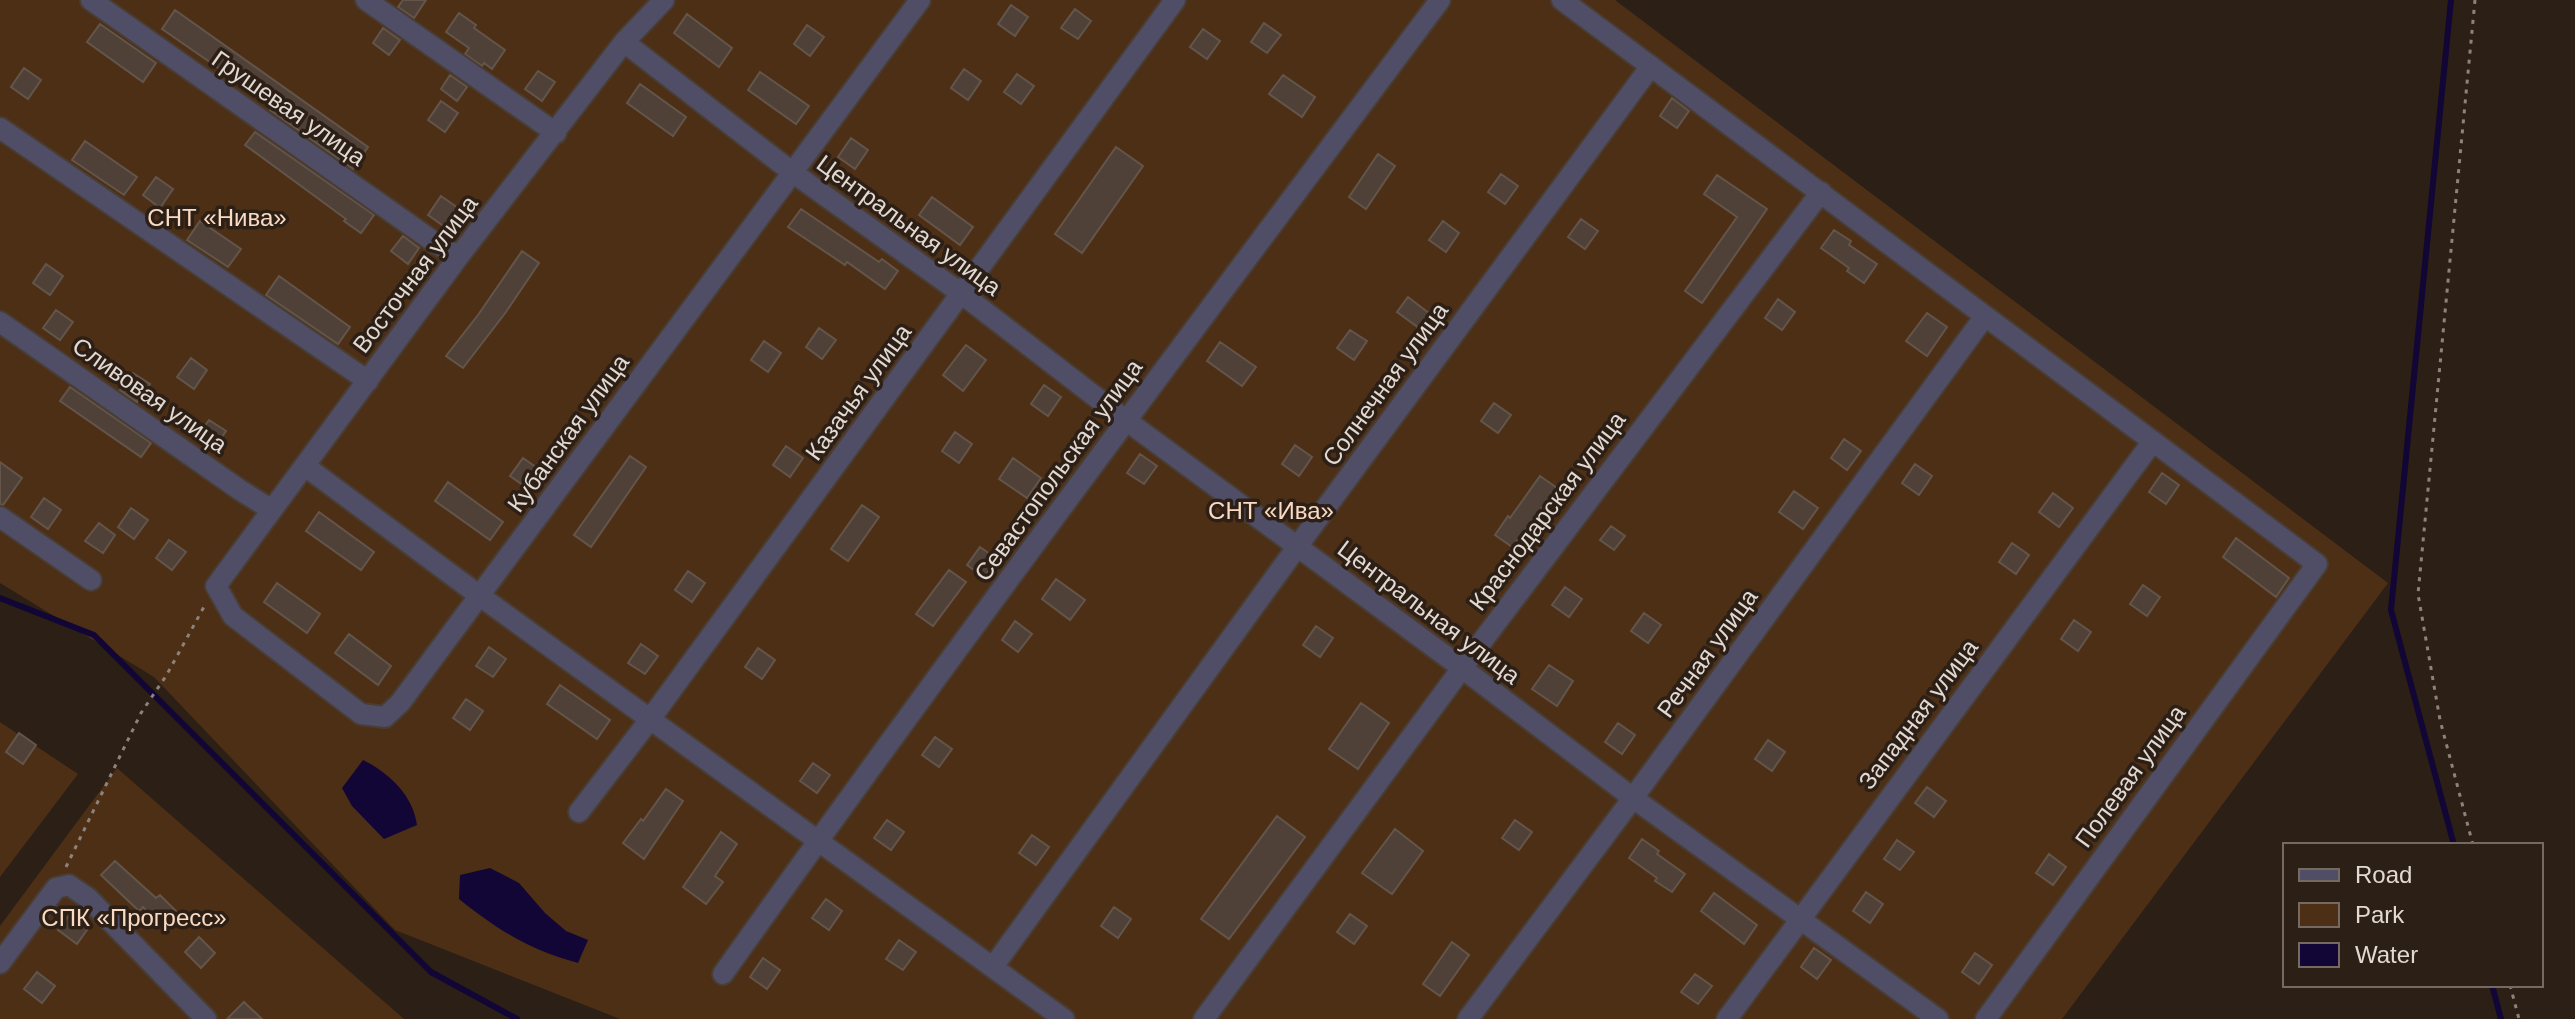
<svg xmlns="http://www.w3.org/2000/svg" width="2575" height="1019" viewBox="0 0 2575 1019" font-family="Helvetica,sans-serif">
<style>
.green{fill:#4d2f16}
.water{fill:#110635}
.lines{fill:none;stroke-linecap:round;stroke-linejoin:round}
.stream{stroke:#110635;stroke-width:6}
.building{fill:#4f4137;stroke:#63554a;stroke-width:2}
.street-casing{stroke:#493d34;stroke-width:24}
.path{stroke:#8e837b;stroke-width:3;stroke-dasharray:4 6;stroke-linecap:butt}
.street{stroke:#4f4e66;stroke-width:20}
.labels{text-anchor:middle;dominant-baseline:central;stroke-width:7;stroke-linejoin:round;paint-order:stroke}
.street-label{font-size:24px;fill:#e2d9d3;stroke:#2c1f16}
.park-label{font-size:24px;fill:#fadac3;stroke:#2c1f16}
</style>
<rect width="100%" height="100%" fill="#2c1f16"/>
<!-- green -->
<path class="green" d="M0 0H1615L2388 583 2062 1019H620L395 930 154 677 0 583Z
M0 722 78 774 0 877Z
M117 768 404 1019H0V926Z"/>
<!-- water -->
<path class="water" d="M363 760C389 773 413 795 417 825L384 839 352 806 342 788Z
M490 868 519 883 545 913 566 931 588 940 578 963C529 950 498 930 459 899L460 875Z"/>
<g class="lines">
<!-- stream -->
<path class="stream" d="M2451 0 2391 610 2454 845
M0 598 94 635 431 972 517 1019
M2492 985 2501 1019"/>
</g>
<!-- building -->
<path class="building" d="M403 0H426L414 18 398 7Z
M1011 5 1028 17 1015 36 998 24Z
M1075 9 1091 21 1078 39 1061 28Z
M175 10 368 147 353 169 270 110 272 107 240 83 162 29Z
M459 13 476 25 474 28 505 50 492 69 484 63 482 66 465 54 469 48 446 32Z
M687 14 732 48 719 67 674 33Z
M1264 23 1281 35 1267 53 1251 42Z
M100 24 156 63 143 82 87 42Z
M807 25 824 37 810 56 794 44Z
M383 28 400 40 389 55 373 43Z
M1203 29 1220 41 1207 59 1190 47Z
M24 68 41 80 28 99 11 87Z
M964 69 981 81 968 100 951 88Z
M538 71 555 82 542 101 525 89Z
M760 72 809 106 796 124 748 90Z
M1017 74 1034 86 1021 104 1004 92Z
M450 75 467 87 457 101 441 89Z
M1283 75 1315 97 1302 117 1269 94Z
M640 84 686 117 673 136 627 103Z
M1672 98 1689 111 1677 128 1660 116Z
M441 101 458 113 445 132 428 120Z
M255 132 374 215 361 233 344 221 346 219 245 145Z
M851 138 868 150 855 169 838 157Z
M85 141 137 177 124 195 72 160Z
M1116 147 1143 166 1082 253 1055 234Z
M1378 154 1395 166 1366 209 1349 197Z
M1501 174 1518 186 1505 204 1488 192Z
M1717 175 1767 209 1702 303 1685 291 1737 217 1704 194Z
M156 177 173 189 160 208 143 195Z
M441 196 458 208 445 227 428 215Z
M932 197 973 227 960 245 919 215Z
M801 209 879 262 882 259 898 271 885 289 847 262 845 265 788 227Z
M1581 219 1598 231 1585 249 1568 237Z
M200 221 241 249 228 267 187 240Z
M1443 221 1459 233 1446 252 1429 240Z
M1834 230 1851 241 1849 245 1877 264 1864 283 1847 271 1849 268 1821 248Z
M403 236 419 248 408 264 391 251Z
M522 251 539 263 506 312 463 368 446 356 478 315Z
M46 264 63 276 50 295 33 283Z
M279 276 350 327 338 344 266 295Z
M1408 297 1430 314 1419 328 1397 312Z
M1778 299 1795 312 1782 330 1765 318Z
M56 310 73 322 60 340 43 328Z
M1927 313 1947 327 1927 356 1906 341Z
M819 328 836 340 822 359 806 347Z
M1350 330 1367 341 1354 360 1337 348Z
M764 341 781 353 768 372 751 360Z
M1220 342 1256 367 1242 386 1207 361Z
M966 345 986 360 963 391 943 375Z
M191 358 207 370 194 389 177 377Z
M133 373 150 384 137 402 120 390Z
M1044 385 1061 397 1048 416 1031 404Z
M70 387 151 443 141 457 60 401Z
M1494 403 1511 415 1498 433 1481 421Z
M209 420 226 431 213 450 196 438Z
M955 432 972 444 959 463 942 451Z
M1844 439 1861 451 1847 470 1831 458Z
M1295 445 1312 457 1299 476 1282 464Z
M786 446 803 458 790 477 773 465Z
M1140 454 1157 466 1144 484 1127 473Z
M630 456 646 467 591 547 574 535Z
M523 458 540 470 527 488 510 476Z
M1013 458 1041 478 1027 498 999 479Z
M0 462 22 478 3 505 0 504Z
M1915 464 1932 476 1919 495 1902 483Z
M2162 473 2179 485 2166 504 2149 492Z
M1540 476 1557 488 1512 547 1495 535 1508 516 1510 518Z
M448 482 503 522 490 540 435 501Z
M1794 491 1818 508 1803 529 1779 512Z
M2053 493 2073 508 2059 527 2039 512Z
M44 498 61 510 48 529 31 517Z
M862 505 879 517 848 561 831 549Z
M131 508 148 520 134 539 118 527Z
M319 512 374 552 361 570 306 531Z
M99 523 115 535 103 553 85 541Z
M1611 526 1625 536 1614 550 1600 540Z
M2236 538 2289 578 2276 597 2223 557Z
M169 540 186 552 172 570 156 558Z
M2012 543 2029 555 2016 574 1999 562Z
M980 547 997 559 984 577 967 565Z
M949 570 966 582 933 626 916 614Z
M688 571 705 583 692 602 675 590Z
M1056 579 1085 600 1070 620 1042 599Z
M277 583 320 614 307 633 264 602Z
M2143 585 2160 597 2147 616 2130 604Z
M1565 587 1582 599 1569 617 1552 605Z
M1644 613 1661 625 1648 643 1631 631Z
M2074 620 2091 632 2078 651 2061 639Z
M1015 621 1032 634 1018 652 1002 640Z
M1316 626 1333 638 1320 657 1303 645Z
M349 634 391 666 378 685 335 653Z
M641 644 658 656 645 674 628 663Z
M489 647 506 659 493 677 476 666Z
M758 648 775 660 762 679 745 667Z
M1549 665 1573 681 1557 706 1532 689Z
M560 685 610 720 597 739 547 704Z
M466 699 483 711 470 730 453 718Z
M1361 703 1389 723 1358 769 1329 749Z
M1618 723 1635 735 1622 754 1605 742Z
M19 733 36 745 23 764 6 752Z
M935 737 952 749 939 767 922 755Z
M1768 740 1785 752 1772 771 1755 759Z
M813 763 830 775 817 793 800 781Z
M1927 787 1946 801 1934 817 1915 803Z
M666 789 683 801 644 859 623 843 641 819 643 821Z
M1277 816 1305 837 1229 939 1201 919Z
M887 820 904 832 891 850 874 838Z
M1515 820 1532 832 1519 850 1502 838Z
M1395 829 1423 851 1392 894 1362 873Z
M721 832 737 844 715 876 723 882 706 904 683 887Z
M1032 835 1049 847 1036 865 1019 853Z
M1642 839 1659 851 1657 854 1685 874 1672 892 1655 881 1657 878 1629 858Z
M1897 840 1914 852 1900 870 1884 859Z
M2049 854 2066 867 2053 885 2036 873Z
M115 861 156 898 160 895 176 911 161 926 143 907 139 911 101 875Z
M1866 892 1883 904 1870 923 1853 911Z
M1714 893 1757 925 1744 944 1701 911Z
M826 899 842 911 829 930 812 918Z
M1114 907 1131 919 1118 938 1101 926Z
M71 913 89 927 77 944 58 930Z
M1350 914 1367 926 1354 944 1337 932Z
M199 937 215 953 201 968 185 952Z
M899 940 916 952 903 970 886 959Z
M1452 942 1469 955 1440 996 1423 984Z
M1814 948 1831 960 1817 979 1801 967Z
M1975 953 1992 965 1979 984 1962 972Z
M763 958 780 970 767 989 750 977Z
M37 972 55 986 42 1003 24 989Z
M1695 974 1712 986 1698 1004 1681 992Z
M244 1002 262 1019H227Z"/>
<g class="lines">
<defs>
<path id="street" d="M91 0 437 244 459 256
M366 0 556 133
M664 0 624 42 459 256 216 586 233 616 361 714 385 717 400 703 920 0
M1562 0 2317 564 1986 1019
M624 42 792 172 962 294 1127 421 1462 668 1633 798 1938 1019
M0 128 368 381
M0 322 240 490 272 510
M305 466 480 596 1064 1019
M0 517 91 580
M579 812 651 718 1175 0
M0 963 56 888 69 885 88 898 206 1019
M993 967 1297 547 1651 66
M723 974C956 646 1199 323 1440 0
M1204 1019 1462 668 1821 192
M1468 1019 1633 798 1985 316
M1727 1019 2153 441"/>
</defs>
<!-- street casing -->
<use href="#street" class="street-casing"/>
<!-- path -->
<path class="path" d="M2473 845 2440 720 2418 594 2475 0
M66 867 141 713 166 676 205 605
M2510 985 2519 1019"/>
<!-- street -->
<use href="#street" class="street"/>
</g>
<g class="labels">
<!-- street labels -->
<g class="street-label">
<text transform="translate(289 108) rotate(35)">Грушевая улица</text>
<text transform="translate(909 225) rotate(36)">Центральная улица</text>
<text transform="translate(415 274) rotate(-53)">Восточная улица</text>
<text transform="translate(1385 384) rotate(-54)">Солнечная улица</text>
<text transform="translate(858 392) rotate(-54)">Казачья улица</text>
<text transform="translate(150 395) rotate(35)">Сливовая улица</text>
<text transform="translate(568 433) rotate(-54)">Кубанская улица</text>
<text transform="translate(1058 470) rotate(-54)">Севастопольская улица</text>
<text transform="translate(1547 511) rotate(-53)">Краснодарская улица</text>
<text transform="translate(1429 612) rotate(37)">Центральная улица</text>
<text transform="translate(1707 653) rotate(-54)">Речная улица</text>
<text transform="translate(1918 714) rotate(-53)">Западная улица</text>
<text transform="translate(2130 776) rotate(-54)">Полевая улица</text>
</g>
<!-- park labels -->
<g class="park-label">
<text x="217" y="217">СНТ «Нива»</text>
<text x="1271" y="510">СНТ «Ива»</text>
<text x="134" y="917">СПК «Прогресс»</text>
</g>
</g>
<!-- legend -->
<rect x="2283" y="843" width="260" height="144" fill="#2c1f16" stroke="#756962" stroke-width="2"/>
<rect x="2299" y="869" width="40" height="12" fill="#4f4e66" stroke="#756962" stroke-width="2"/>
<text x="2355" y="883" font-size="24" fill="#e2d9d3">Road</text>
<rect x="2299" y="903" width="40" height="24" fill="#4d2f16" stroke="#756962" stroke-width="2"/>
<text x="2355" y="923" font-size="24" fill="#e2d9d3">Park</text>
<rect x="2299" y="943" width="40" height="24" fill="#110635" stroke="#756962" stroke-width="2"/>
<text x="2355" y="963" font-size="24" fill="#e2d9d3">Water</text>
</svg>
